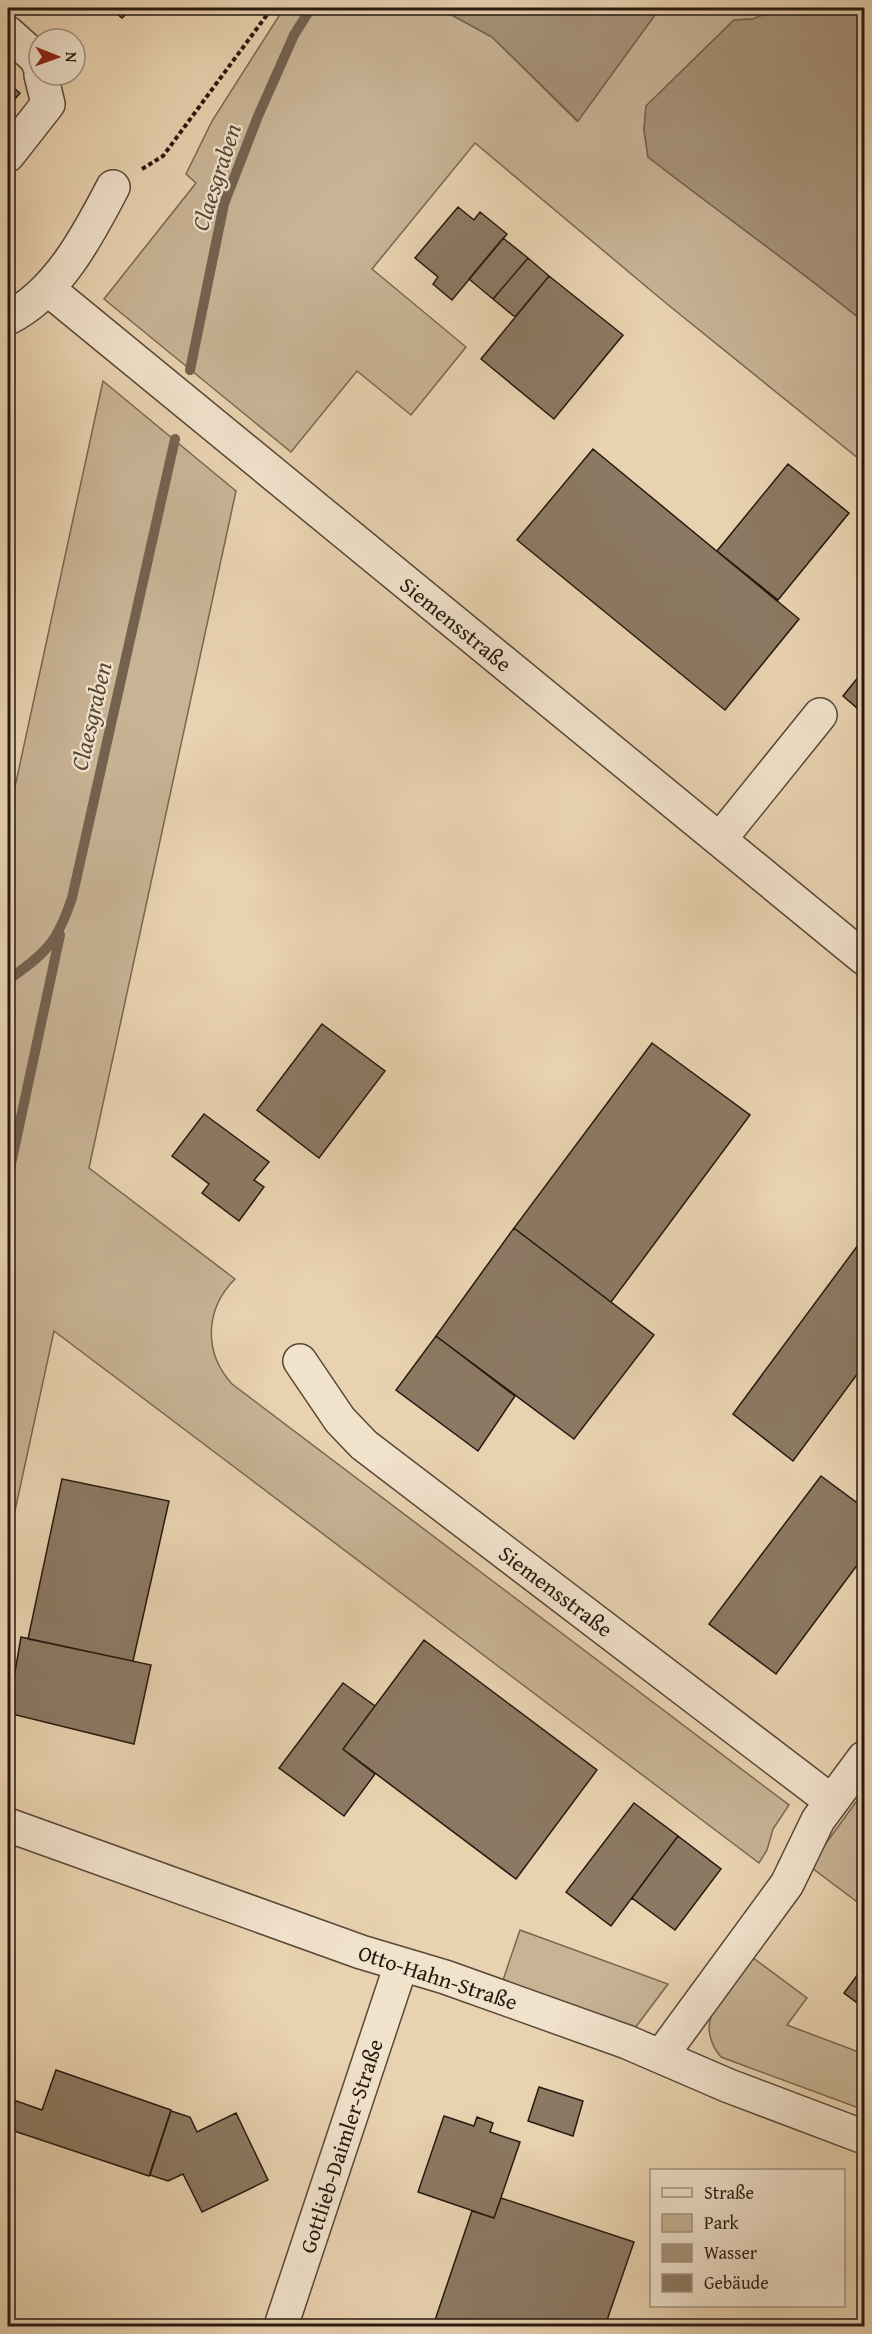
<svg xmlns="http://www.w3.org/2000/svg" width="872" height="2334" viewBox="0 0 872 2334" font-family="'Gentium Book Plus',serif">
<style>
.green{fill:#c8b395;stroke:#786652;stroke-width:1.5}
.water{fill:#a7937a;stroke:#746250;stroke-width:1.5}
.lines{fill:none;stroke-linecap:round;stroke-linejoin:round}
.stream{stroke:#746250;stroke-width:10}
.building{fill:#8c7963;stroke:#271910;stroke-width:1.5}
.minor-casing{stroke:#584738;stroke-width:36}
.path{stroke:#271910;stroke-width:4;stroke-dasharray:4.5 3;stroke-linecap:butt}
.minor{stroke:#f1e2cc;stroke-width:33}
.labels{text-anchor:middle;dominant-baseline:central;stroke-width:4.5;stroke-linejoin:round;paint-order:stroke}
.street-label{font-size:22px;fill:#271910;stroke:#f1e2cc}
.water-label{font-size:24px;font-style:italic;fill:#5a4a3a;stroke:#f1e2cc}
</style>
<rect width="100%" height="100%" fill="#e9d2b0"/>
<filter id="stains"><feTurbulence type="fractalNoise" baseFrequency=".00333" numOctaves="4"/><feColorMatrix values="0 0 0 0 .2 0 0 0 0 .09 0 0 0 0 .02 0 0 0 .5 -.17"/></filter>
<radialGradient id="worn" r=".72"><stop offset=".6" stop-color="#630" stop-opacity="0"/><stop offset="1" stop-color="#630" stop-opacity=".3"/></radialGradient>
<!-- green -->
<path class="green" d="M284 8H439L492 37 577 121 660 8H779L753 19 734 20 646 106 644 130 648 157C720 213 794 265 864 322V463L667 304 475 143 372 269 466 347 411 415 357 371 291 452 104 299 196 183 186 174 212 121Z
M103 381 236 491 89 1168 235 1279C205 1309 203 1352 232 1384L789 1805 773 1829 767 1850 759 1863 54 1331 8 1543V1042L15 1009 8 1013V819Z
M864 1791V1907L812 1868 821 1850Z
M520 1930 668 1984 635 2028 503 1980Z
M752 1957 807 1998 787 2025 864 2054V2110L721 2057C712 2047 706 2031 711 2017 715 2004 743 1970 752 1957Z"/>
<!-- water -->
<path class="water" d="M439 8H660L578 121 492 37Z
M779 8H864V322C794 265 720 213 648 157L644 130 646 106 734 20 753 19Z"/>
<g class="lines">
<!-- stream -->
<path class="stream" d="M190 370 224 204 258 116 294 35 311 8
M8 980C46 953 57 943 72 898L175 439
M8 1178 60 935"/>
</g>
<!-- building -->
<path class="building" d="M110 8H132L122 18Z
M8 83 20 93 8 107Z
M458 207 474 220 480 212 507 234 452 300 433 284 438 277 415 258Z
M503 238 528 258 493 299 469 279Z
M528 258 549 276 515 317 493 299Z
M549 276 623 335 554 419 481 359Z
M593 449 799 619 725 710 517 540Z
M788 464 849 513 778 600 717 551Z
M864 670V714L843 696Z
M322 1024 385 1071 319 1158 257 1110Z
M652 1043 750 1115 611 1302 514 1228Z
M204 1114 269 1162 254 1180 264 1187 239 1221 202 1193 209 1184 172 1156Z
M514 1228 654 1335 574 1439 436 1336Z
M864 1237V1365L793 1461 733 1414Z
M436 1336 515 1396 478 1451 396 1390Z
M821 1476 864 1508V1556L776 1674 709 1624Z
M62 1479 169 1501 133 1661 28 1639Z
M21 1637 151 1665 134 1744 8 1713Z
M424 1640 597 1770 516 1879 343 1749Z
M343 1683 375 1706 343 1749 375 1774 344 1816 279 1768Z
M634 1803 678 1836 611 1926 566 1892Z
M678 1836 721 1869 675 1930 632 1898Z
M864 1966V2008L844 1993Z
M56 2070 171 2110 149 2176 8 2129V2098L42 2110Z
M539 2087 583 2101 573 2136 528 2121Z
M171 2111 190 2117 197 2132 236 2113 268 2180 202 2212 183 2174 168 2181 150 2175Z
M444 2116 474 2126 477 2117 493 2123 490 2132 520 2142 494 2218 418 2192Z
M501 2198 634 2242 605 2326H433L472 2211 494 2218Z"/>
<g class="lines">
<defs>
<path id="minor" d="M8 33 37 59 39 65
M8 155 48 104 41 75
M48 289 864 958
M8 318C58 293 88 235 113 187
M720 839 820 715
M300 1361 340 1420 364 1445 831 1801
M8 1825 361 1952 445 1977 627 2042 729 2086 864 2137
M661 2056 787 1884 818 1820 864 1758
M281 2326 401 1965"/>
</defs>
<!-- minor casing -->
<use href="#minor" class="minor-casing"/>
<!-- path -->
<path class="path" d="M142 169 163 156 272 8"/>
<!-- minor -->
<use href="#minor" class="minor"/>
</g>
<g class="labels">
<!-- street labels -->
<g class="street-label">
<text transform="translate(456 624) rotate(39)">Siemensstraße</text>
<text transform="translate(556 1591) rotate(37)">Siemensstraße</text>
<text transform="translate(438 1977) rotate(18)">Otto-Hahn-Straße</text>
<text transform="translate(341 2146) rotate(-72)">Gottlieb-Daimler-Straße</text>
</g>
<!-- water labels -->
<g class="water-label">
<text transform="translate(216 177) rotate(-72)">Claesgraben</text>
<text transform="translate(91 716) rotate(-77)">Claesgraben</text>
</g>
</g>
<!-- margin -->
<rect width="872" height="2334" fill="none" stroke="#e9d2b0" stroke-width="30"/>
<rect x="9" y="9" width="854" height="2316" fill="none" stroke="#271910" stroke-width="3"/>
<rect x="15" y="15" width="842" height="2304" fill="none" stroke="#271910" stroke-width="1.5"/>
<!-- legend -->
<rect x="650" y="2169" width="195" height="138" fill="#f1e2cc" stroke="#a09281" stroke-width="1.5"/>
<rect x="662" y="2188" width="30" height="9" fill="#f1e2cc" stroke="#a09281" stroke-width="1.5"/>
<text x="704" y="2199" font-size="18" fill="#271910">Straße</text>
<rect x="662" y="2214" width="30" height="18" fill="#c8b395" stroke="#a09281" stroke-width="1.5"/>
<text x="704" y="2229" font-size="18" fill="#271910">Park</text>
<rect x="662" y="2244" width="30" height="18" fill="#a7937a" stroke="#a09281" stroke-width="1.5"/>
<text x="704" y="2259" font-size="18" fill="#271910">Wasser</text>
<rect x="662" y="2274" width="30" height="18" fill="#8c7963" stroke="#a09281" stroke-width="1.5"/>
<text x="704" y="2289" font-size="18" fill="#271910">Gebäude</text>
<!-- north arrow -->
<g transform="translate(57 57) rotate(91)"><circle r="28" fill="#f1e2cc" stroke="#a09281" stroke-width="1.5"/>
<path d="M0-4.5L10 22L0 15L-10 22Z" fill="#8f2418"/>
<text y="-9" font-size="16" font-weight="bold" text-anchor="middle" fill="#271910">N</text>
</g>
<rect width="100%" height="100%" filter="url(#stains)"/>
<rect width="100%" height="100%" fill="url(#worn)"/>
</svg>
